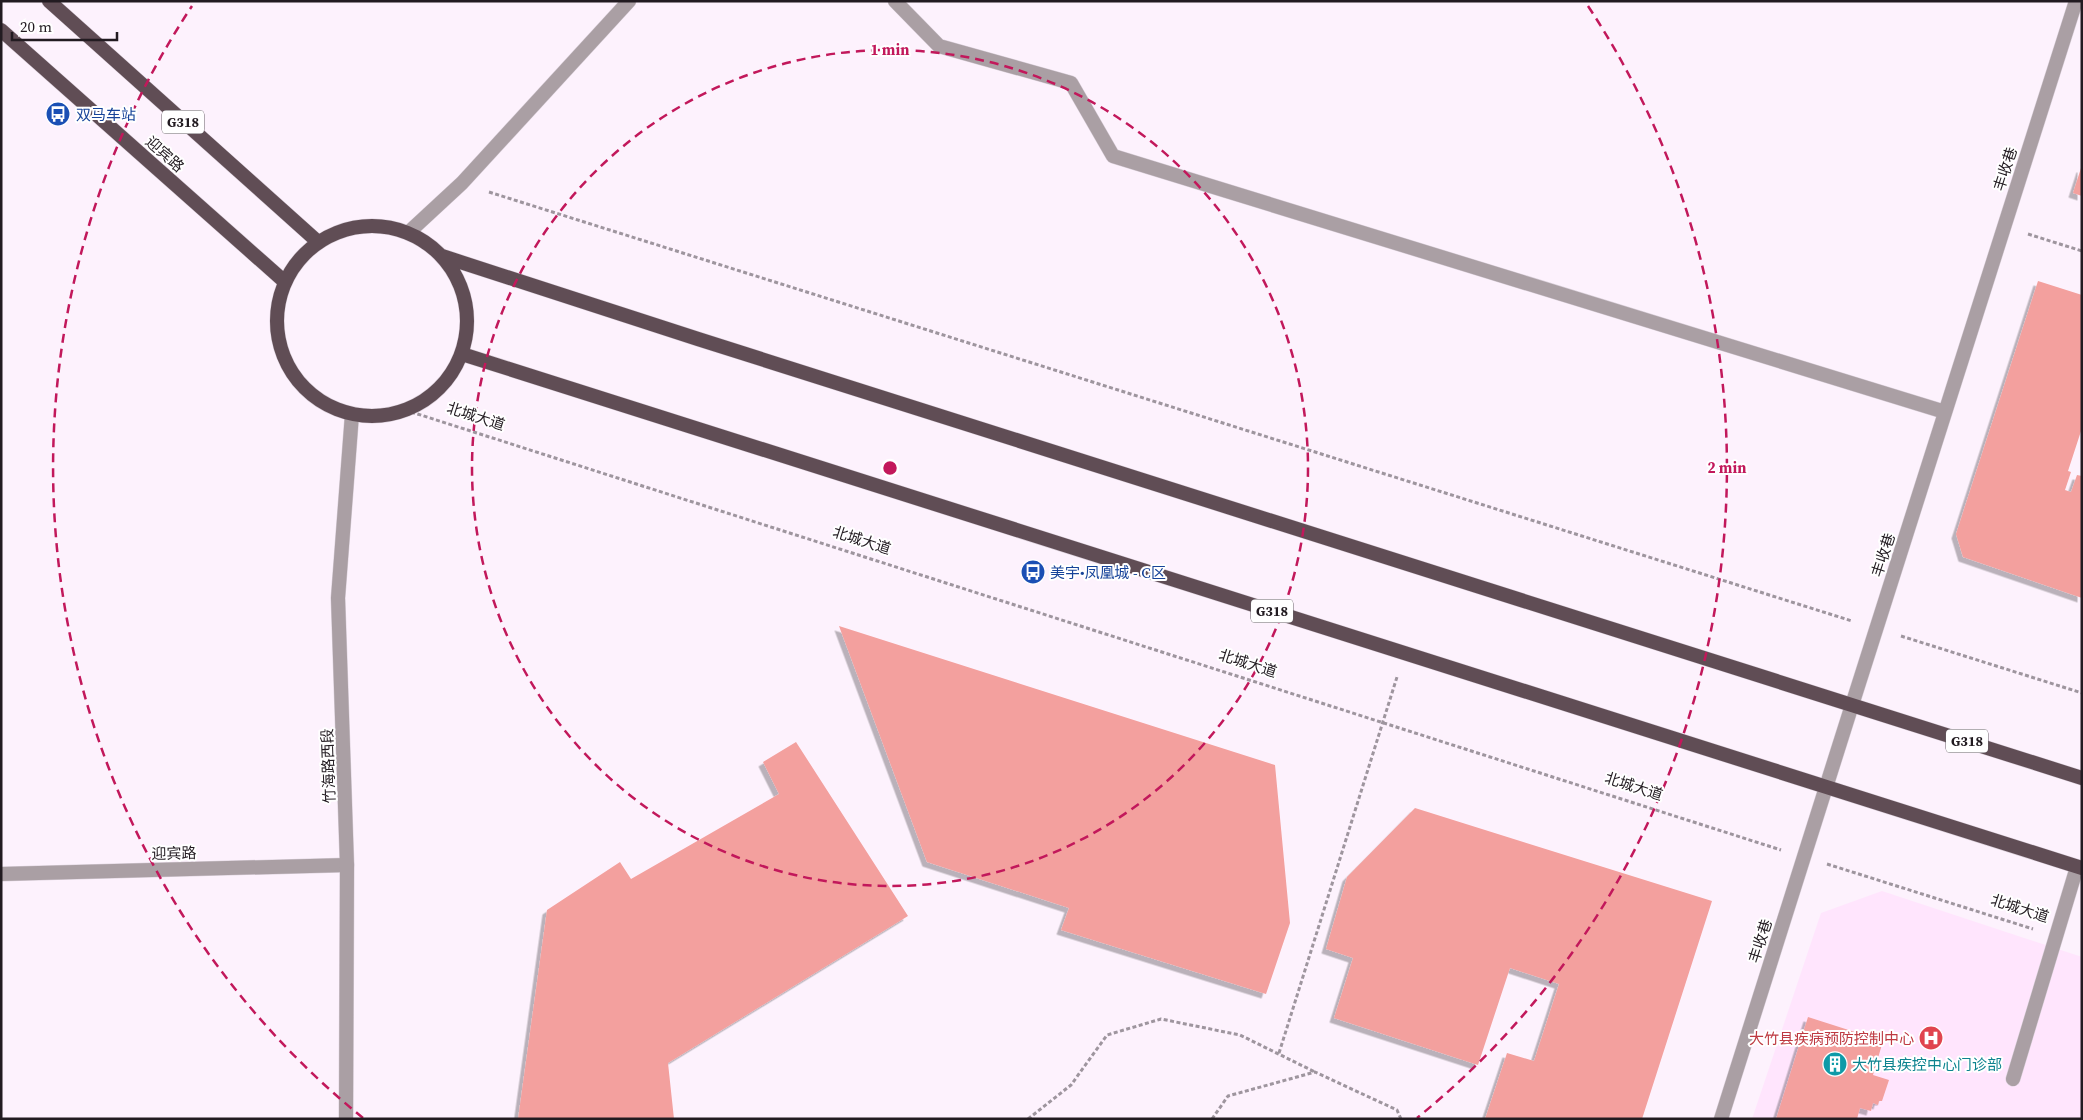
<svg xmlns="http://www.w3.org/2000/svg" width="2083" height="1120" viewBox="0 0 2083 1120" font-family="'Source Serif 4','Noto Sans SC',serif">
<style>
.built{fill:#ffe5fd}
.building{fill:#f3a09e;filter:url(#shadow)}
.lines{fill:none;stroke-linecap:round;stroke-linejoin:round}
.minor-casing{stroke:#dad0da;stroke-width:15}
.tertiary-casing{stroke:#dad0da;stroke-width:15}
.trunk-casing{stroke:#dad0da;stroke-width:15}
.path{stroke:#9e959e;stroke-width:3;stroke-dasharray:4 2.5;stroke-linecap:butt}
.minor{stroke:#aa9fa4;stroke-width:14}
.tertiary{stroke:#aa9fa4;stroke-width:14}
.trunk{stroke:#604d55;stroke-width:14}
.ring{fill:none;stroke:#c2185b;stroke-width:2.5;stroke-dasharray:9 6}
.labels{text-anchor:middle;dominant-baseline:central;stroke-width:4;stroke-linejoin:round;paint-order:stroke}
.shield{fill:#fff;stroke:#645f64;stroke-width:1}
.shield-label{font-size:14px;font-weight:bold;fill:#221b21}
.transit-label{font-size:15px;fill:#164399;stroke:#fff;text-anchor:start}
.street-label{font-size:15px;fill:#221b21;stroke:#fff}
.health-label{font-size:15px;fill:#be3a42;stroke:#fff;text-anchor:end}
.culture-label{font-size:15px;fill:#0d838f;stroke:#fff;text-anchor:start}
.centre{fill:#c2185b;stroke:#fff;stroke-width:2.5}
.ring-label{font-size:15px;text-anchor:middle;font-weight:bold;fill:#c2185b;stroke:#fff;stroke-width:4;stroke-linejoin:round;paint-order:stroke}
</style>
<defs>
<filter id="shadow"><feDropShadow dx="-4.5" dy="4.5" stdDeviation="0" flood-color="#0004"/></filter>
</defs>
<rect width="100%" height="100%" fill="#fdf2fd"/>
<!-- built -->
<path class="built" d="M1882 891 2082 957V1119H1752L1821 913Z"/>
<!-- building -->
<path class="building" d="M2081 168H2082V196L2073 193Z
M2038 281 2082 295V428L2068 471 2071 472 2065 490 2071 492 2077 475 2082 476V598L1963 557 1956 534Z
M839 626 1275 765 1290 923 1266 994 1061 930 1069 908 927 862Z
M796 742 908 916 668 1063 674 1119H518L547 910 620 862 631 879 779 794 763 762Z
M1415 808 1712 901 1642 1119H1485L1507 1053 1534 1061 1559 984 1510 968 1478 1065 1334 1018 1353 958 1326 949 1347 877Z
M1808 1017 1883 1041 1873 1075 1889 1080 1882 1101H1879L1878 1105 1873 1103 1871 1111 1860 1108 1857 1119H1776Z"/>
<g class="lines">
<defs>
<path id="minor" d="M895 1 939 46 1071 83 1113 156 1945 412
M408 233 462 183 629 1
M1852 705 2076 1
M1 874 347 865
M2013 1079 2077 867"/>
<path id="tertiary" d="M346 1119 347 865 338 598 352 414
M1721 1119 1852 705"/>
<path id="trunk" d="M49 1 318 242
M1 30 285 282
M277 321a95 95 0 1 1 190 0a95 95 0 1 1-190 0Z
M442 256 698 339 2082 778
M462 354 2082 868"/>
</defs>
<!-- minor casing -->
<use href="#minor" class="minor-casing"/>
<!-- tertiary casing -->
<use href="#tertiary" class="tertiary-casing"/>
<!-- trunk casing -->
<use href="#trunk" class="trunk-casing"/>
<!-- path -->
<path class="path" d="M489 192 1852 621
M2028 234 2082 251
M405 410 1781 850
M1901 636 2082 693
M1827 864 2033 929
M1279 1053 1397 677
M1028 1119 1071 1085 1107 1035 1161 1019 1240 1035 1315 1072
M1212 1119 1228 1096 1315 1072 1397 1110 1401 1119"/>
<!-- minor -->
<use href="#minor" class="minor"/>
<!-- tertiary -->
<use href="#tertiary" class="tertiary"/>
<!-- trunk -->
<use href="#trunk" class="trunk"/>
</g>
<!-- distance rings -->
<g class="ring">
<circle cx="890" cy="468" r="418"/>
<path d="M363 1118A837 837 0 0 1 192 6M1588 6A837 837 0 0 1 1417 1118"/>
</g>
<!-- icons -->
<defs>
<symbol id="bus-disc" viewBox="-11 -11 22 22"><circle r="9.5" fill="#1a4fb4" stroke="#fff"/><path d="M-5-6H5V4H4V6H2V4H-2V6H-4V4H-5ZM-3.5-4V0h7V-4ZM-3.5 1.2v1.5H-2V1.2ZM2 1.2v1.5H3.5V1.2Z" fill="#fff"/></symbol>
<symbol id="hospital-disc" viewBox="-11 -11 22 22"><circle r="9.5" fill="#e0444e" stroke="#fff"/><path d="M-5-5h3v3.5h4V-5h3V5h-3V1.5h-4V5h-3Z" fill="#fff"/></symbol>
<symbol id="building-disc" viewBox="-11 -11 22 22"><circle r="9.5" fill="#0f9aa8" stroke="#fff"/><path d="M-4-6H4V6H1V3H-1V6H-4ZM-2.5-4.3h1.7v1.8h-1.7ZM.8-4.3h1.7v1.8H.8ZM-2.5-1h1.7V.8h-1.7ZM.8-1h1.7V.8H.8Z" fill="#fff"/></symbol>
</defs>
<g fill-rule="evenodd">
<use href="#bus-disc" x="44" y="100" width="28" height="28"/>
<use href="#bus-disc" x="1019" y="558" width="28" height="28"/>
<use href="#hospital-disc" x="1917" y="1024" width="28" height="28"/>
<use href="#building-disc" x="1821" y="1050" width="28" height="28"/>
</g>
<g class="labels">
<!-- shield labels -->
<g class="shield">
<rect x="162" y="110.5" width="42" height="23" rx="4"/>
<rect x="1251" y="599.5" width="42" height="23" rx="4"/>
<rect x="1946" y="729.5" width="42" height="23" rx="4"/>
</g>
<g class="shield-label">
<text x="183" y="122">G318</text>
<text x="1272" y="611">G318</text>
<text x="1967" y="741">G318</text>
</g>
<!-- transit labels -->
<g class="transit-label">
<text x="76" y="114">双马车站</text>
<text x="1050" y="572">美宇•凤凰城 - C区</text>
</g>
<!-- street labels -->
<g class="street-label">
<text transform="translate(165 154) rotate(42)">迎宾路</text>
<text transform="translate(2005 169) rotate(-72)">丰收巷</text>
<text transform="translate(476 416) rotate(18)">北城大道</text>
<text transform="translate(862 540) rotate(18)">北城大道</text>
<text transform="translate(1883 555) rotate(-72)">丰收巷</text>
<text transform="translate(1248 663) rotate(18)">北城大道</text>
<text transform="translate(328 766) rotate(-92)">竹海路西段</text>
<text transform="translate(1634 786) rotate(18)">北城大道</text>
<text transform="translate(174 853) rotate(-1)">迎宾路</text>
<text transform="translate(2020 908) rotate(18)">北城大道</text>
<text transform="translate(1760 941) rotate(-72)">丰收巷</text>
</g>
<!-- health labels -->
<g class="health-label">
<text x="1914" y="1038">大竹县疾病预防控制中心</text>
</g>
<!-- culture labels -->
<g class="culture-label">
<text x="1852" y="1064">大竹县疾控中心门诊部</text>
</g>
</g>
<circle cx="890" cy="468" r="8" class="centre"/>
<g class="ring-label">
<text x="890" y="55">1 min</text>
<text x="1727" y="473">2 min</text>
</g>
<!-- border -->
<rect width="2083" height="1120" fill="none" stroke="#221b21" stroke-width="5"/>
<!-- scale -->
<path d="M12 32v8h105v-8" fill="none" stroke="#221b21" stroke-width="2.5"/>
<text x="20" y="32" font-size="15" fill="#221b21" stroke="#ffffff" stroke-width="4" paint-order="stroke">20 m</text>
</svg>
